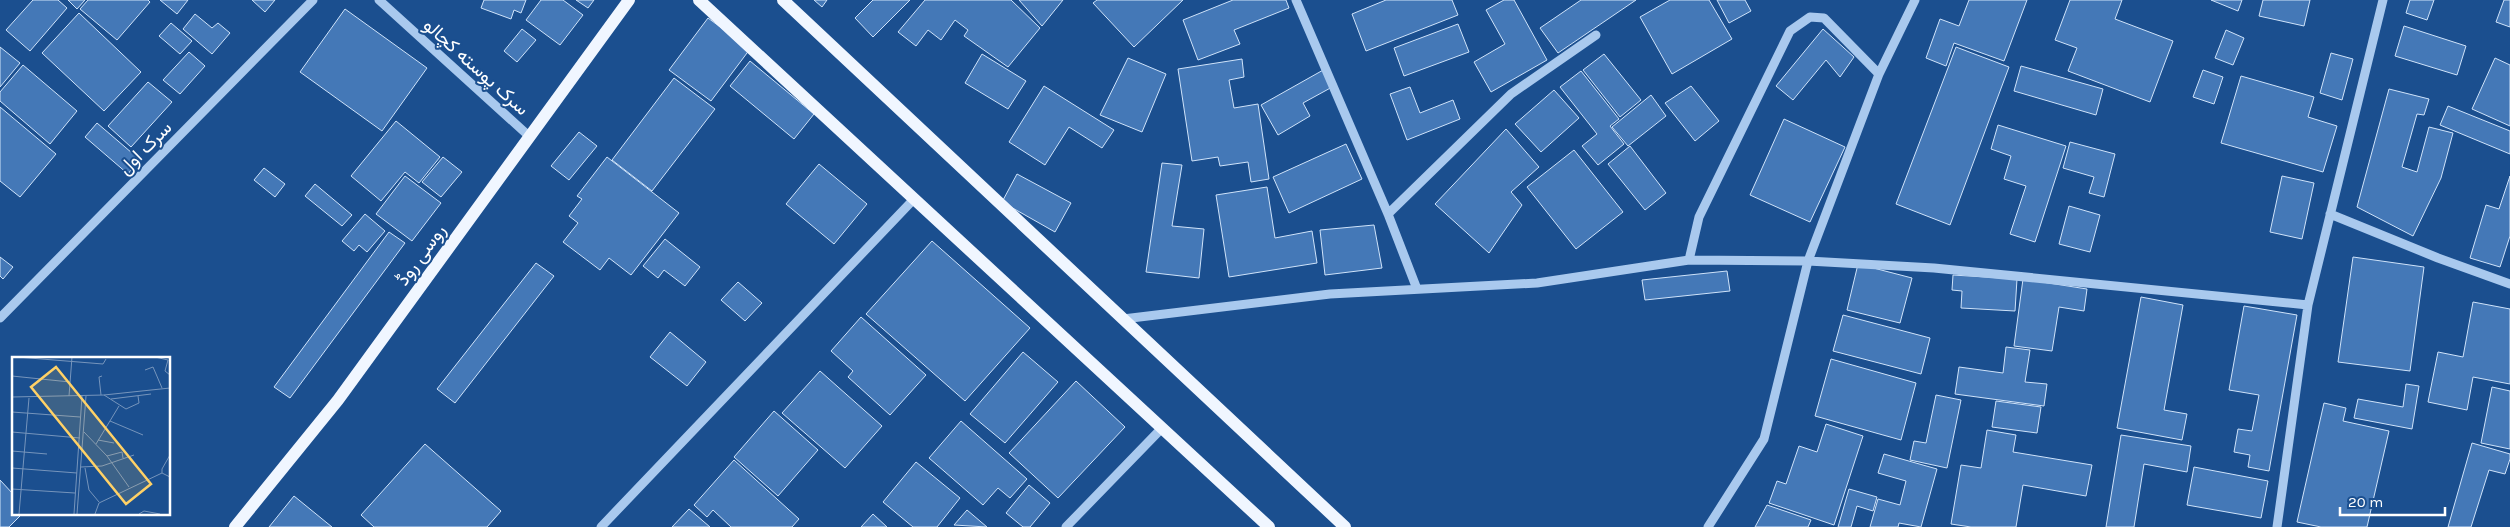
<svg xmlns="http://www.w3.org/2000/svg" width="2510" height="527" viewBox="0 0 2510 527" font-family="Karla,Vazirmatn,sans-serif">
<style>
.building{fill:#4478b7;stroke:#cfe3fa}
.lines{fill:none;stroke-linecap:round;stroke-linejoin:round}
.minor{stroke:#a9c9ee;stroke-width:9}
.major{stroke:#f0f6ff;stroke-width:12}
.labels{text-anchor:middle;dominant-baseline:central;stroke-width:4;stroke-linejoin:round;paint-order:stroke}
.street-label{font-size:19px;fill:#fff;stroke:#1b4f8f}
.inset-road{fill:none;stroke:#7695bc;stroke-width:1}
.view{fill:#ffd166;fill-opacity:0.15;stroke:#ffd166;stroke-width:2.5}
.inset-edge{fill:none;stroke:#fff;stroke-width:2.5}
</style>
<rect width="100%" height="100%" fill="#1b4f8f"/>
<!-- building -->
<path class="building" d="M33 0H58L67 8 30 51 6 30Z
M68 0H85L77 9Z
M88 0H148L150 2 117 40 80 9Z
M160 0H188L177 14Z
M252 0H275L265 12Z
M484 0H526L521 13 514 10 511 19 481 8Z
M541 0H563L583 15 560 45 526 20Z
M576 0H594L588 8Z
M814 0H827L822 7Z
M873 0H910L873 37 855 18Z
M925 0H1011L1040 28 1008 67 964 36 968 30 955 20 941 40 928 30 916 46 898 32Z
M1019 0H1063L1042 26Z
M1097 0H1183L1134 47 1093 3Z
M1233 0H1286L1289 8 1234 30 1240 44 1198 60 1183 20Z
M1386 0H1452L1458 15 1366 51 1352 14Z
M1504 0H1514L1547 60 1491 92 1474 62 1505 44 1486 10Z
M1581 0H1636L1558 53 1540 28Z
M1670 0H1709L1732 39 1672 74 1640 17Z
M1717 0H1745L1751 11 1729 23Z
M1969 0H2027L2004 61 1954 43 1946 66 1926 58 1940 19 1959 26Z
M2070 0H2122L2115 19 2173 41 2150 102 2068 71 2077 48 2055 40Z
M2211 0H2242L2238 11Z
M2263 0H2310L2304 26 2259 16Z
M2410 0H2434L2427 20 2406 13Z
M2504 0H2510V27L2496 22Z
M345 9 427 68 382 131 300 72Z
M79 13 141 72 104 111 42 53Z
M195 14 212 28 218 23 230 33 212 54 183 29Z
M708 18 750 49 711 101 669 70Z
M171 23 192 41 180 54 159 36Z
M1458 24 1469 52 1404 76 1394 48Z
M2404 26 2466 46 2457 75 2395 56Z
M522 29 536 40 517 62 504 51Z
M1823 29 1854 57 1840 77 1826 60 1793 100 1776 86Z
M2226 30 2244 38 2233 65 2215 58Z
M0 47 20 63 0 87Z
M1956 47 2009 67 1950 225 1896 204Z
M189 52 205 66 180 94 163 80Z
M2331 53 2353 59 2342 100 2320 93Z
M982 54 1026 81 1008 109 965 83Z
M1604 54 1641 100 1620 117 1583 70Z
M1128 58 1166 74 1142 132 1100 115Z
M2495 58 2510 65V126L2472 109Z
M1242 59 1244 77 1229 80 1234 108 1258 104 1269 179 1251 182 1248 162 1220 166 1218 157 1192 161 1178 69Z
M750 61 814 114 794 139 730 86Z
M23 65 77 111 50 144 0 101V92Z
M2021 66 2103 89 2096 115 2014 91Z
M1325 69 1334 86 1303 103 1310 116 1278 135 1261 105Z
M2203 70 2223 77 2214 104 2193 97Z
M1581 71 1619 119 1610 126 1624 144 1598 165 1582 146 1597 134 1560 87Z
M2241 76 2314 97 2308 117 2337 126 2323 172 2221 143Z
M674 78 715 109 652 191 612 160Z
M148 82 172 102 131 147 108 126Z
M1044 86 1114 130 1102 148 1069 127 1045 165 1009 142Z
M1691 86 1719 121 1695 141 1665 103Z
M1410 87 1420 113 1453 100 1460 119 1407 140 1390 94Z
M2389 89 2429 99 2424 115 2417 114 2402 167 2417 172 2429 127 2453 133 2441 178 2413 236 2357 207Z
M1554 90 1579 118 1541 152 1515 124Z
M1651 95 1666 116 1628 146 1612 127Z
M2448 106 2510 131V154L2440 125Z
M0 107 56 154 20 197 0 181Z
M1784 119 1845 147 1810 222 1750 195Z
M396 121 440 157 419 183 405 172 381 201 351 176Z
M97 123 139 159 128 174 85 137Z
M1998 125 2066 146 2035 242 2010 234 2026 186 2004 179 2011 156 1991 149Z
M1506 129 1539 167 1511 192 1522 205 1489 253 1435 204Z
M579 132 597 146 569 180 551 166Z
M2070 142 2115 154 2104 197 2089 193 2094 177 2063 168Z
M1346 144 1362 179 1289 213 1273 177Z
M1630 146 1666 193 1645 210 1608 164Z
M1574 150 1623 212 1576 249 1527 187Z
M443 157 462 172 441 197 422 182Z
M607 157 679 213 631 275 609 258 600 270 563 242 578 223 569 216 582 199 577 196Z
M1162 163 1182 165 1172 226 1204 229 1199 278 1146 272Z
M819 164 867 204 834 244 786 204Z
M264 168 285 184 275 197 254 180Z
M1017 174 1071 203 1055 232 1002 202Z
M405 176 441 203 412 241 376 214Z
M2282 176 2314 183 2302 239 2270 232Z
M2510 176V236L2500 267 2470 258 2486 205 2499 209Z
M315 184 352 215 342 226 305 196Z
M1267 187 1275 238 1312 231 1317 263 1229 277 1216 195Z
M2069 206 2100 215 2090 252 2059 244Z
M365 214 385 231 367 252 359 245 354 251 342 241Z
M1374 225 1382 268 1325 275 1320 230Z
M389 232 405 243 290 398 274 387Z
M665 239 700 267 685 286 664 270 658 278 643 266Z
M932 241 1030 328 965 401 866 314Z
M0 257 13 267 3 279 0 276Z
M2353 257 2424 267 2410 371 2338 362Z
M536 263 554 276 455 403 437 389Z
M1858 264 1912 278 1900 323 1847 310Z
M1727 271 1730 291 1645 300 1642 280Z
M1953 275 2017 279 2015 311 1961 308 1962 291 1952 290Z
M2023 279 2087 289 2084 311 2059 307 2052 351 2014 346Z
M738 282 762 303 745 321 721 300Z
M2141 297 2183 305 2164 410 2187 414 2182 440 2117 428Z
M2473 302 2510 309V384L2473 377 2467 410 2428 402 2438 352 2463 357Z
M2244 306 2297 315 2269 471 2248 467 2250 455 2234 452 2238 429 2252 431 2259 395 2229 390Z
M1843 315 1930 338 1921 374 1833 351Z
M861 317 926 375 890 415 848 377 853 371 831 351Z
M670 332 706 362 687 386 650 357Z
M2006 347 2030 350 2025 382 2047 384 2044 406 1955 394 1959 367 2003 373Z
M1023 352 1058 382 1005 443 970 414Z
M1831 359 1916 383 1901 440 1815 416Z
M820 371 882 426 845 468 782 413Z
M1076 381 1125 427 1058 498 1009 453Z
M2406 384 2419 386 2412 429 2354 418 2358 399 2403 407Z
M2492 387 2510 391V449L2481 443Z
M1936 395 1961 400 1947 468 1910 460 1914 441 1926 443Z
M1996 401 2041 407 2037 433 1992 427Z
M2324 403 2346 408 2343 421 2389 431 2367 527H2321L2297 522Z
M774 411 818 450 778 496 734 457Z
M961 421 1027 479 1010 498 998 488 983 505 929 458Z
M1826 424 1863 436 1834 525 1769 503 1777 481 1786 484 1799 446 1817 452Z
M1987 430 2016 435 2013 452 2092 465 2086 496 2023 485 2016 527H1971L1951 524 1961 465 1981 468Z
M2121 435 2191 446 2187 472 2144 464 2134 527H2106Z
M2472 443 2510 454V459L2505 474 2489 470 2471 527H2448Z
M425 444 501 511 487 527H374L361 515Z
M1884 454 1937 469 1921 527 1899 523 1898 527H1870L1878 499 1900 505 1906 481 1878 473Z
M734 460 799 519 792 527H731L713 510 707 517 694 505Z
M916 462 960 498 937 527H913L883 502Z
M2194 467 2268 481 2261 518 2187 505Z
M0 480 14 495V513H23L9 527H0Z
M1029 485 1050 503 1030 527H1023L1006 513Z
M1849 489 1877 497 1873 511 1857 506 1851 527H1838Z
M294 496 332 527H269Z
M1767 505 1811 520 1808 527H1755Z
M689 509 710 527H672Z
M967 510 987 527 954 525Z
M873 514 887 527H861Z"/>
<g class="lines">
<!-- minor -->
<path class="minor" d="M379 0 530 137
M1296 0 1388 214 1417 289
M1388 214 1511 94 1596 35
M2330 214 2438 258 2510 284
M1689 260 1699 217 1790 31 1810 17 1824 18 1879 74
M0 318 313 0
M1123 319 1330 294 1537 283 1689 260 1808 261 1934 268 2308 305
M601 527 914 199
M1066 527 1162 428
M1708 527 1764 439 1808 261 1879 74 1915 0
M2277 527 2308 305 2383 0"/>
<!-- major -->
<path class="major" d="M699 0 1269 527
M783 0 1345 527
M235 527 338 400 629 0"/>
</g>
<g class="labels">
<!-- street labels -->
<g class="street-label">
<text transform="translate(476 67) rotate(42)">سرک پوسته کچالو</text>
<text transform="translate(145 148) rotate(-45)">سرک اول</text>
<text transform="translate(421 255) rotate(-54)">روسی روڈ</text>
</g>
</g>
<!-- overview -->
<g transform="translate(12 357)">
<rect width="158" height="158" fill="#1b4f8f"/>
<path class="inset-road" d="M5 0 91 7 94 2M143 0 156 3 153 14 158 18M133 13 141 10 150 31M0 19 58 25M89 38 87 20 90 19M92 38 114 52 127 46 126 39M57 39 60 0M0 40 92 38 158 31M99 42 139 37M0 55 68 60M98 64 131 78M0 75 68 81M72 75 95 99 117 130M86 83 102 86M84 87 107 49M0 94 35 97M158 98 150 112V116L158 120M95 99 110 95 111 101M69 110 90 109 122 98M0 111 65 116M73 111 77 133 87 145M0 132 63 136M7 157 17 41M62 157 70 39M65 157 74 39M83 157 87 146 150 116M127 157 132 154 148 157"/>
<path class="view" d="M44 10 139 127 114 147 19 30Z"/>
<rect width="158" height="158" class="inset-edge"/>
</g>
<!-- scale -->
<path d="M2340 507v8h105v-8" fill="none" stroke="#ffffff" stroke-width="2.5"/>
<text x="2348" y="507" font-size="15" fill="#ffffff" stroke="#1b4f8f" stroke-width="4" paint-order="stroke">20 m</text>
</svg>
